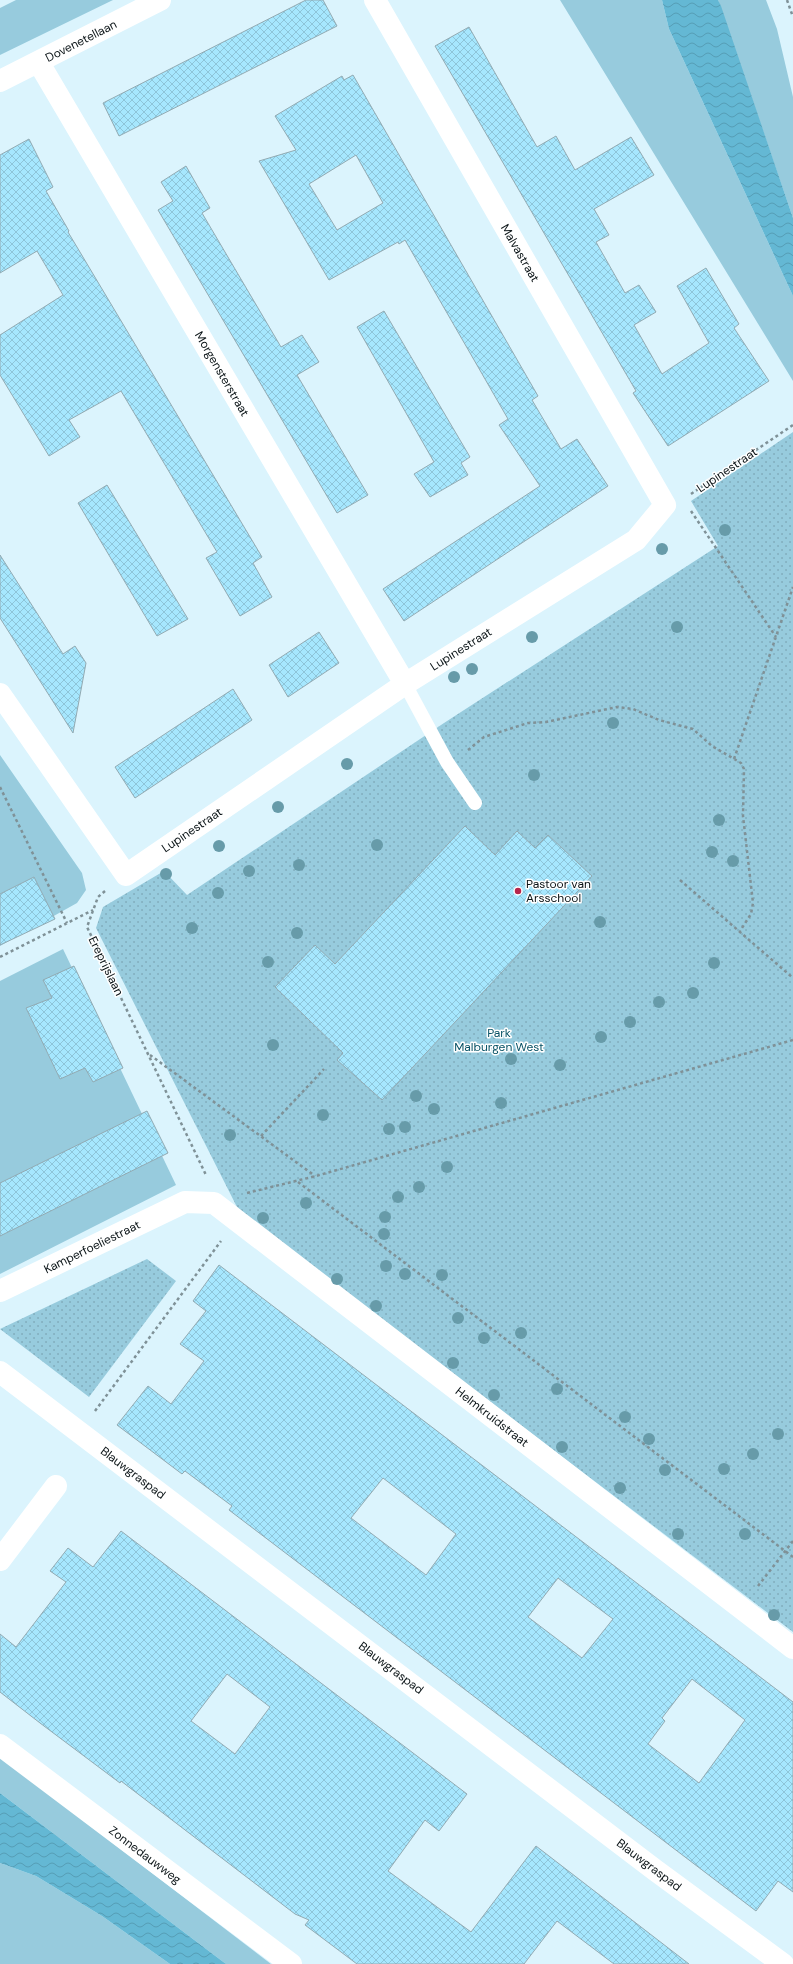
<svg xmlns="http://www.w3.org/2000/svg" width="793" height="1964" viewBox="0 0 793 1964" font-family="'DM Sans',sans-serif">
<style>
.green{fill:#97cbdd}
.park{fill:url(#park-dots)}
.water{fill:url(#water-waves)}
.building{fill:url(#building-cross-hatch);stroke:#92aab2;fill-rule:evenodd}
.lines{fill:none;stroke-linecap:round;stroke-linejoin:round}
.path{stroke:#7f9197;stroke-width:2.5;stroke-dasharray:3 3;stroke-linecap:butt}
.lane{stroke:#fff;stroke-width:14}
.street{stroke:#fff;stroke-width:22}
.tree{fill:#679ba9}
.poi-dot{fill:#b6254b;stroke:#fff;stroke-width:1.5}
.labels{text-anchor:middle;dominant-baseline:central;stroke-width:3;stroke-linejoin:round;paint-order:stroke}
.street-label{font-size:12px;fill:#0a1316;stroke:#fff}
.poi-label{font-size:12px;fill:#0a1316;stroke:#fff;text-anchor:start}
.park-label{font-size:12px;fill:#085265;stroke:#fff}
</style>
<defs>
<pattern id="park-dots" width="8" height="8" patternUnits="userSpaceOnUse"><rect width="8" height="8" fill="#97cbdd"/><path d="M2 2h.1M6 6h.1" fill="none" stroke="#81adbd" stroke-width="1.8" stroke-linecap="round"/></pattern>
<pattern id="water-waves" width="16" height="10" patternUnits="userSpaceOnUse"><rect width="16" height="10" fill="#64b8d4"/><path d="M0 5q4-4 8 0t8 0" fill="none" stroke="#559db5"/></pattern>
<pattern id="building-cross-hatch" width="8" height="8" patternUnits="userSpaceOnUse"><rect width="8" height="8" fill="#a6e7fe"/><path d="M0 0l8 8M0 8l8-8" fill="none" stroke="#8ec5d9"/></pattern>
</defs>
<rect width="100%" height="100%" fill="#dbf4fd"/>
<!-- green -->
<path class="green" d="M16 0H113L0 55V8Z
M560 0H662L669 29 793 296V381Z
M718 0H766L777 29 793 97V218Z
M0 755 82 873 86 890 77 903 0 946Z
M63 949 176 1185 0 1274V981Z
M0 1757 271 1964H226L0 1793Z
M0 1863 36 1876 102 1916 170 1964H0Z"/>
<!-- park -->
<path class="park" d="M793 432V1632L239 1211 96 928 103 907 164 871 187 895 444 723 718 546 691 501Z
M147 1259 176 1281 89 1397 0 1329Z"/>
<!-- water -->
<path class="water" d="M662 0H718L721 6 793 218V296L669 29Z
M0 1793 226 1964H170L102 1916 36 1876 0 1863Z"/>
<!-- building -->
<path class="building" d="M306 0H323L337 26 119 136 103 103Z
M469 27 537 147 556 136 575 170 631 137 654 175 594 209 609 235 596 242 625 293 639 285 656 312 634 325 662 374 709 343 677 286 706 268 739 324 734 328 769 381 668 446 633 393 636 391 435 46Z
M353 75 538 396 532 400 561 449 577 439 608 486 404 621 383 589 540 486 499 425 508 419 405 240 399 244 398 242 329 280 259 161 296 150 275 116 342 76 344 80ZM356 155 383 203 337 230 309 184Z
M29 139 53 187 46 191 69 231 68 232 262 557 253 563 272 597 240 616 206 558 217 552 121 391 69 420 80 437 49 456 0 375V335L63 295 37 251 0 273V155Z
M186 166 210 208 202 213 281 347 302 335 319 362 297 375 368 495 337 513 158 210 173 201 161 182Z
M384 311 470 457 461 463 468 475 430 497 414 474 434 462 357 327Z
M107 485 188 619 157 636 78 503Z
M0 555 63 654 75 646 86 663 73 733 0 618Z
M319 632 339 663 288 697 269 665Z
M233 689 252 720 135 798 115 767Z
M465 826 495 855 517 831 535 848 548 835 592 876 382 1100 337 1060 343 1053 275 987 315 945 335 964Z
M34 877 55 919 0 945V894Z
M74 966 123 1068 93 1082 85 1068 60 1079 26 1008 52 998 43 980Z
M147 1111 168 1153 0 1236V1183Z
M219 1265 793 1702V1892L778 1881 756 1911 229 1510 232 1506 185 1471 182 1474 117 1425 148 1386 171 1404 204 1361 180 1344 206 1311 193 1301ZM383 1478 456 1534 426 1575 351 1518ZM558 1578 613 1619 582 1658 528 1617ZM692 1679 745 1720 699 1783 648 1744 665 1721 662 1718Z
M121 1531 467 1794 439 1831 425 1820 388 1871 471 1932 536 1846 689 1964H614L557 1921 524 1964H357L305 1925 309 1920 295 1914 121 1781 120 1783 40 1723 0 1692V1634L16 1647 66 1582 50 1571 68 1548 93 1567ZM227 1674 270 1707 235 1754 191 1721Z"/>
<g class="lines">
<!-- path -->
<path class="path" d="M787 0 793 17
M691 494 793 425
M691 511 776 637
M468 750 484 737 528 723 546 722 617 707 633 709 659 720 693 729 712 746 741 763 744 769 743 816 753 903 751 914 740 931
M734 759 793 587
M0 787 67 923
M680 880 793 978
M105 891 98 897 87 927 206 1175
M0 957 93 910
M150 1055 315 1176
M261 1136 324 1069
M298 1182 793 1557
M247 1193 316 1176 793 1040
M95 1411 221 1241
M758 1586 793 1541"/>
<!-- lane -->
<path class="lane" d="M405 684 447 762 475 803"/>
<!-- street -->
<path class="street" d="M39 63 405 684
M0 81 160 0
M0 694 126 875 405 684 636 540 665 505 375 0
M0 1291 185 1202 214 1203 793 1648
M0 1372 655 1870 783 1964
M0 1560 56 1486
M0 1745 291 1964"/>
</g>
<!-- trees -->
<g class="tree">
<circle cx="725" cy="530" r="6"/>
<circle cx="662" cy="549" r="6"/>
<circle cx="677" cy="627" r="6"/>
<circle cx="532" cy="637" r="6"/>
<circle cx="472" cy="669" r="6"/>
<circle cx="454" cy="677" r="6"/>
<circle cx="613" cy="723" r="6"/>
<circle cx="347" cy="764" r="6"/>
<circle cx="534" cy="775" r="6"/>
<circle cx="278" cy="807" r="6"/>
<circle cx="719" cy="820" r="6"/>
<circle cx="377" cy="845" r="6"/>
<circle cx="219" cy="846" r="6"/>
<circle cx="712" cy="852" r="6"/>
<circle cx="733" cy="861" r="6"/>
<circle cx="299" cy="865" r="6"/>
<circle cx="249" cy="871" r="6"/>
<circle cx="166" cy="874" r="6"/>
<circle cx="218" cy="893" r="6"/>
<circle cx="600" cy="922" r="6"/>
<circle cx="192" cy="928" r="6"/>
<circle cx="297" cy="933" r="6"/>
<circle cx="268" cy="962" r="6"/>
<circle cx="714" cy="963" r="6"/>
<circle cx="693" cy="993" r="6"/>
<circle cx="659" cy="1002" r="6"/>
<circle cx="630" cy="1022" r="6"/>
<circle cx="601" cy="1037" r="6"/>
<circle cx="273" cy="1045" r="6"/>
<circle cx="511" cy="1059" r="6"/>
<circle cx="560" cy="1065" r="6"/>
<circle cx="416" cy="1096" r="6"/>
<circle cx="501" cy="1103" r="6"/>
<circle cx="434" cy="1109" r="6"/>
<circle cx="323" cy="1115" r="6"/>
<circle cx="405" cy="1127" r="6"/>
<circle cx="389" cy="1129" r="6"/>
<circle cx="230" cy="1135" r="6"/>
<circle cx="447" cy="1167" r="6"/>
<circle cx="419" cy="1187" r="6"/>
<circle cx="398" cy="1197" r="6"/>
<circle cx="306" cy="1203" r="6"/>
<circle cx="385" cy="1217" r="6"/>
<circle cx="263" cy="1218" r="6"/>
<circle cx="384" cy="1234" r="6"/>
<circle cx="386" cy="1266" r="6"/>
<circle cx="405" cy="1274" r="6"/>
<circle cx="442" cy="1275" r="6"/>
<circle cx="337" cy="1279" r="6"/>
<circle cx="376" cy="1306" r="6"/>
<circle cx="458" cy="1318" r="6"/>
<circle cx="521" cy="1333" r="6"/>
<circle cx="484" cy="1338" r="6"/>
<circle cx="453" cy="1363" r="6"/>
<circle cx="557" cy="1389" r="6"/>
<circle cx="494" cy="1395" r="6"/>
<circle cx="625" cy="1417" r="6"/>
<circle cx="778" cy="1434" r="6"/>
<circle cx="649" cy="1439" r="6"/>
<circle cx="562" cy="1447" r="6"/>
<circle cx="753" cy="1454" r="6"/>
<circle cx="724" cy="1469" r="6"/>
<circle cx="665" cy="1470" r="6"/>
<circle cx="620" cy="1488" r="6"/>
<circle cx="678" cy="1534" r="6"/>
<circle cx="745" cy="1534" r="6"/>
<circle cx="774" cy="1615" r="6"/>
</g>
<!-- markers -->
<circle class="poi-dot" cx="518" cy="891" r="4"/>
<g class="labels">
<!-- street labels -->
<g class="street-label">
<text transform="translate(81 41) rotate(-27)">Dovenetellaan</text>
<text transform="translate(520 253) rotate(60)">Malvastraat</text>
<text transform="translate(222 374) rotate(60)">Morgensterstraat</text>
<text transform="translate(727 470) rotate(-34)">Lupinestraat</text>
<text transform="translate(461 649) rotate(-32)">Lupinestraat</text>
<text transform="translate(192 830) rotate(-34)">Lupinestraat</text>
<text transform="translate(106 966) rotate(64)">Ereprijslaan</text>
<text transform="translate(92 1247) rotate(-26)">Kamperfoeliestraat</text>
<text transform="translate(492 1417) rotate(38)">Helmkruidstraat</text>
<text transform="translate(133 1473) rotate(37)">Blauwgraspad</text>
<text transform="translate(391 1668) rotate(37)">Blauwgraspad</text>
<text transform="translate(145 1855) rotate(37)">Zonnedauwweg</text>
<text transform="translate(649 1865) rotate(37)">Blauwgraspad</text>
</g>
<!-- poi labels -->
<g class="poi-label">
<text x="526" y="884">Pastoor van<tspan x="526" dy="14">Arsschool</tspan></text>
</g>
<!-- park labels -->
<g class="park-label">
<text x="499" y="1033">Park<tspan x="499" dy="14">Malburgen West</tspan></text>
</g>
</g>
</svg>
